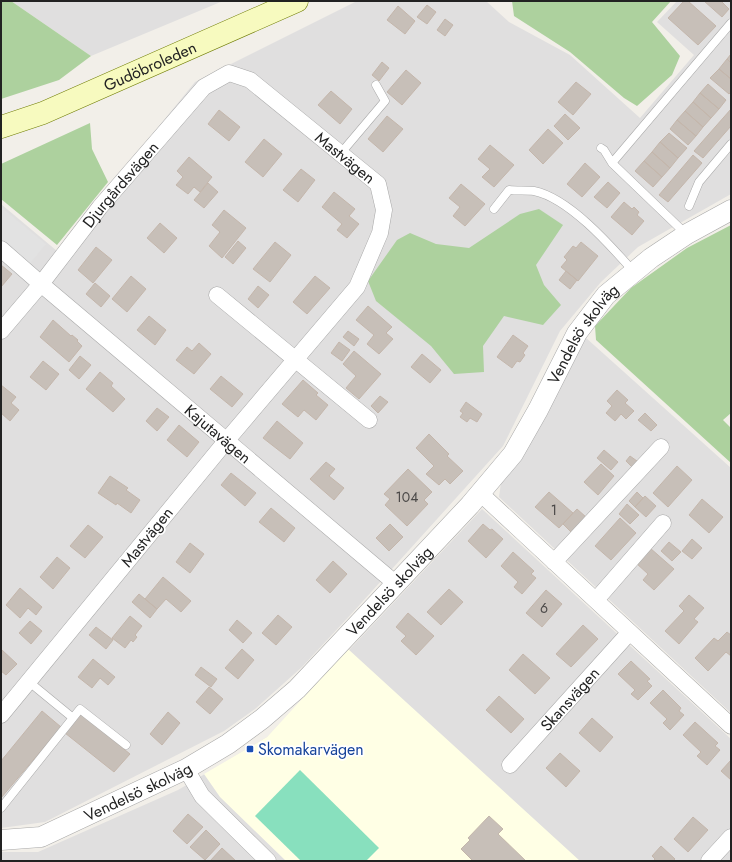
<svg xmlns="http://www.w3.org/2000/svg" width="732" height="862" viewBox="0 0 732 862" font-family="Jost,sans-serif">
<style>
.residential{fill:#e0dfdf}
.education{fill:#ffffe5}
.forest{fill:#add19e}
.pitch{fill:#88e0be}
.parking{fill:#e2e2e2}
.building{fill:#c7bfb8;stroke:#c4b6ab}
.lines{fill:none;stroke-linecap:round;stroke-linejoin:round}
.service-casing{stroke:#a9a9a9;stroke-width:9}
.minor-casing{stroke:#a9a9a9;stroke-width:17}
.tertiary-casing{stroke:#a9a9a9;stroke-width:21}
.secondary-casing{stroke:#707d05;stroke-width:23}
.service{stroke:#fff;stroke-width:8}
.minor{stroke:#fff;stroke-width:16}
.tertiary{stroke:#fff;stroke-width:20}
.secondary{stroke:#f7fabf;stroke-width:22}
.transit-dot{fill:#1a4fb4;stroke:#fff;stroke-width:1.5}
.labels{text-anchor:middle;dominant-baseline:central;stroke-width:3.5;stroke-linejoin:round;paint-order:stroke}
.number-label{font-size:14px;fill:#4b4948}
.street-label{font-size:16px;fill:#222;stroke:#fff}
.transit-label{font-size:16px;fill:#164399;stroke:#fff;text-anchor:start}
</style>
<rect width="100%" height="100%" fill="#f2efe9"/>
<!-- residential -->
<path class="residential" d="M11 1H223L91 56Z
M357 1H486L509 22 570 55 640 118 694 55 657 22 677 1H731V194L638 247 601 282 560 331 503 446 354 611 302 667 255 709 224 731 45 822 1 828V204L57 251 195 82Z
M585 337 731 468V713L499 497 501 483Z
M482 509 731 739V861H1V852H38L178 790 267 737Z"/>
<!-- education -->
<path class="education" d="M348 649 580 861H286L220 797 204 774 267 737Z"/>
<!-- forest -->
<path class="forest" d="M1 1H11L91 56 59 80 1 99Z
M512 1H671L652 22 680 56 672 75 637 106 624 98 570 52 514 16Z
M90 123 92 149 108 182 57 245 1 199V164Z
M539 209 563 225 536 265 544 285 561 305 543 325 504 316 483 346 484 372 454 374 431 346 376 301 368 281 397 240 410 233 436 244 469 248 520 214Z
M731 225V413L723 420 731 428V463L596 340 595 326 631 288 687 248Z"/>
<!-- pitch -->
<path class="pitch" d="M300 770 379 848 366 861H301L255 816Z"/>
<!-- parking -->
<path class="parking" d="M1 207 46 244 28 266 1 242Z"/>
<!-- building -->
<path class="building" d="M684 1H688L716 26 698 45 668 18Z
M704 1H721L729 9 722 17Z
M427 5 436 12 427 24 417 17Z
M398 6 415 21 405 34 387 20Z
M445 19 453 25 445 36 437 30Z
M731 54V63L727 59Z
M727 59 731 63V79L719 69Z
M382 62 389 68 379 81 372 75Z
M719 69 731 79V92L729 94 710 78Z
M406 70 421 83 402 105 387 92Z
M576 82 591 94 573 115 558 102Z
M708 84 726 100 719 109 700 93Z
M331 91 352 109 340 124 318 105Z
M700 93 719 109 711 118 693 102Z
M693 102 711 118 703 127 685 111Z
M731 109V126L703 158 694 151Z
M219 110 240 127 229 141 208 124Z
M685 111 703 127 696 136 677 120Z
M565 114 580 128 568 140 554 126Z
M387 116 403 129 383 152 368 139Z
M677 120 696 136 688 145 670 129Z
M548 129 563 143 543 164 529 150Z
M669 133 687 148 678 158 660 142Z
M264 139 282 154 263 177 245 162Z
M660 142 678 158 670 168 652 152Z
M490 145 514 165 494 187 482 177 490 169 478 159Z
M652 152 670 168 662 177 644 161Z
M693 155 702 163 668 202 659 195Z
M189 157 212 177 200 192 194 187 188 194 176 185 183 177 177 171Z
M644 161 662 177 653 187 635 171Z
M585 163 600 177 582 197 567 184Z
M301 169 315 180 298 202 283 190Z
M608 182 620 193 607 208 594 197Z
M208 183 218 192 204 208 194 200Z
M461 184 485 204 465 226 453 216 460 207 449 198Z
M334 192 355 209 349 216 359 224 347 238 337 230 342 224 322 207Z
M624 202 632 209 634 207 639 212 637 215 644 221 632 235 611 217Z
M224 210 246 228 222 258 209 246 220 232 212 225Z
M160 223 177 238 164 253 147 238Z
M238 241 246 248 233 264 225 257Z
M275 242 291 255 270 282 253 269Z
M581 242 598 256 578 281 561 267 567 260 564 257 573 246 576 248Z
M96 247 112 260 93 283 78 270Z
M1 265 12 274 1 287Z
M566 271 577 280 570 289 559 280Z
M131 276 146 289 127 312 112 299Z
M315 276 330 288 307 314 293 302Z
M95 283 110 296 101 307 86 294Z
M258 286 269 295 258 308 248 299Z
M368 306 392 327 386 333 393 339 379 354 367 344 374 335 356 320Z
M149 316 166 330 155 345 137 330Z
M53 320 71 336 72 335 78 340 77 341 82 346 69 362 40 337Z
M348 331 359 339 354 346 343 337Z
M513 335 528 346 523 353 525 355 520 362 517 361 512 368 497 357Z
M339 342 350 350 342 361 331 353Z
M199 343 211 354 194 374 176 360 187 347 192 351Z
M354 351 381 374 359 399 346 388 356 376 343 364Z
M422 354 441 370 430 383 411 367Z
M80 356 91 365 79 379 69 370Z
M43 361 59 374 46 390 30 377Z
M100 372 113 383 111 386 125 399 113 412 86 389Z
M221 376 243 394 232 407 210 389Z
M303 380 318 393 316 395 328 405 316 420 304 410 298 417 282 404Z
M1 385 16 397 11 403 19 410 10 421 1 413Z
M617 390 628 400 625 403 634 411 626 419 621 414 615 421 606 413 612 406 607 401Z
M380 396 388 402 378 413 371 406Z
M466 402 482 414 477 422 470 418 467 422 460 417 463 413 460 411Z
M157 408 169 417 157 431 146 421Z
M645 413 657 425 651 431 638 420Z
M277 421 303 443 290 459 263 438Z
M179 425 199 442 187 457 167 440Z
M429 434 449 454 447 456 463 471 450 484 445 479 439 485 426 474 434 466 416 448Z
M604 450 618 462 611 470 597 458Z
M630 456 637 461 632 467 626 461Z
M326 462 335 469 329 476 344 488 334 500 310 479Z
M601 464 614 476 598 495 584 482Z
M677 466 692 480 668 507 653 493Z
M408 469 432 492 424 500 428 504 407 526 385 505 390 499 384 494Z
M231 473 256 493 245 506 221 485Z
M110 476 128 488 126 490 140 500 131 513 117 503 116 505 98 493Z
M549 492 573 513 559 528 535 507Z
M637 492 643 498 635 507 629 501Z
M645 496 656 506 646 517 635 507Z
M702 499 723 517 709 533 689 515Z
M627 504 639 515 630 524 619 514Z
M271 508 295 528 284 542 259 522Z
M577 509 586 517 572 533 563 524Z
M620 518 636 533 611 560 595 546Z
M390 524 403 537 389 551 376 538Z
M483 524 490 530 492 529 503 539 486 558 468 541Z
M88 525 103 537 85 558 70 546Z
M692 539 702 548 692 559 682 551Z
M669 542 681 552 672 561 661 551Z
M190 543 204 554 190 573 176 562Z
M650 548 674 569 654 590 643 580 648 574 636 563Z
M513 552 534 571 531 574 536 578 522 594 514 587 518 582 501 566Z
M57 557 70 568 53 589 40 577Z
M333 561 347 574 330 593 316 580Z
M163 577 191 601 181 612 166 599 157 609 145 599Z
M20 588 42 607 36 615 28 608 20 618 6 605Z
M449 589 463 602 441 625 427 612Z
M546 590 562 604 542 627 526 613Z
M139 594 157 609 150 618 132 602Z
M689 595 704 608 694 619 698 622 679 644 665 631 684 611 679 606Z
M408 613 434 636 416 655 401 641 406 636 396 627Z
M278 615 292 627 276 645 262 633Z
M130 616 142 626 135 635 137 637 133 642 131 640 125 648 112 638Z
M237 620 252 633 243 643 229 630Z
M30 621 42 631 31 644 19 633Z
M583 625 598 639 571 667 556 654Z
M96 627 113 640 106 649 89 635Z
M727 632 731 635V656L726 652 708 671 695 658 714 638 718 641Z
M242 649 254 660 238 679 225 668Z
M2 650 17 664 6 675 1 671Z
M523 654 550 678 535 694 509 670Z
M93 659 115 677 108 685 100 678 92 688 78 677Z
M631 661 650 679 647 681 652 686 638 700 631 694 635 690 618 674Z
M201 667 217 679 211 687 195 675Z
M209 687 223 699 210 714 196 702Z
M663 690 681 708 679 711 684 715 670 730 663 723 667 719 650 703Z
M499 696 524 719 511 733 486 710Z
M42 711 61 727 1 798V761Z
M168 712 180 723 162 745 150 734Z
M81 714 130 754 114 772 65 733Z
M592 718 613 737 600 752 579 733Z
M695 722 718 743 715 746 720 750 707 765 697 756 701 752 683 735Z
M560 753 580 771 566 787 546 768Z
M731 760V780L721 771Z
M188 814 203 827 187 844 173 831Z
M489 816 503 829 498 834 526 861H473L461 849 470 840 468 838Z
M693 817 708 830 688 852 674 839Z
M206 830 220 844 205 860 190 847Z
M661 846 675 859 673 861H653L655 859 652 856Z
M222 848 236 861H210Z"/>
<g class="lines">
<defs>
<path id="service" d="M601 148 604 150 612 163 686 234
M341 153 385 101 376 85
M612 163 731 23
M689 206 699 182 731 144
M494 209 509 190C517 191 526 190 534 191 569 198 611 246 634 272
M28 681 73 718
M1 808 80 709 126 745"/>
<g id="minor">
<path id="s1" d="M1 249 41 284 395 583"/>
<path d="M217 295 369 420"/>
<path id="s2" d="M1 331 41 284 100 207 204 87 229 73 250 80 378 184 384 210 380 233 357 287 227 440 1 715"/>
<path d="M480 493 731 726"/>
<path d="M554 562 661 447"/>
<path d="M596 600 663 523"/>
<path id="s3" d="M510 765 629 633"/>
<path d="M186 769 202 796 268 861"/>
<path d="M709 861 731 837"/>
</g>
<g id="tertiary">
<path id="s4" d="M1 840 41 837 186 769 228 744 262 719 297 689 470 505 513 454 538 410 577 333 606 295 651 258 687 234 731 210"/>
</g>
<g id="secondary">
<path id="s5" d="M1 127 43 113 297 1"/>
</g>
</defs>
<!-- service casing -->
<use href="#service" class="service-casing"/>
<!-- minor casing -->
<use href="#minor" class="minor-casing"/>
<!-- tertiary casing -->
<use href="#tertiary" class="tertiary-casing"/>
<!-- secondary casing -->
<use href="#secondary" class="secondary-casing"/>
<!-- service -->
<use href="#service" class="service"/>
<!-- minor -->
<use href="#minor" class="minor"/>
<!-- tertiary -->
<use href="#tertiary" class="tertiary"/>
<!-- secondary -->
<use href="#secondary" class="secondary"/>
</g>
<!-- markers -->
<rect class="transit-dot" x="246" y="745" width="8" height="8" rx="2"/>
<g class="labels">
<!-- number labels -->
<g class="number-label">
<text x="407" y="497">104</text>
<text x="554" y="510">1</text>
<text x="544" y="608">6</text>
</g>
<!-- street labels -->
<g class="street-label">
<text stroke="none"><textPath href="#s5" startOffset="161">Gudöbroleden</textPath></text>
<text stroke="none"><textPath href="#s2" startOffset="491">Mastvägen</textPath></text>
<text stroke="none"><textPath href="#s2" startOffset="189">Djurgårdsvägen</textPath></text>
<text stroke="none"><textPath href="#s4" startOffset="796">Vendelsö skolväg</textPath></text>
<text stroke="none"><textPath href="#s1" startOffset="285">Kajutavägen</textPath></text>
<text transform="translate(147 537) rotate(-51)">Mastvägen</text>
<text stroke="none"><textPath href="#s4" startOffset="472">Vendelsö skolväg</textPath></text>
<text stroke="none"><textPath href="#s3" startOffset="89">Skansvägen</textPath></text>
<text stroke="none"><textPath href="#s4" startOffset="147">Vendelsö skolväg</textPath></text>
</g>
<!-- transit labels -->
<g class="transit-label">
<text x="258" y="749">Skomakarvägen</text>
</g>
</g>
<!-- border -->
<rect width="732" height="862" fill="none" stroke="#222222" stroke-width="4"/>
</svg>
